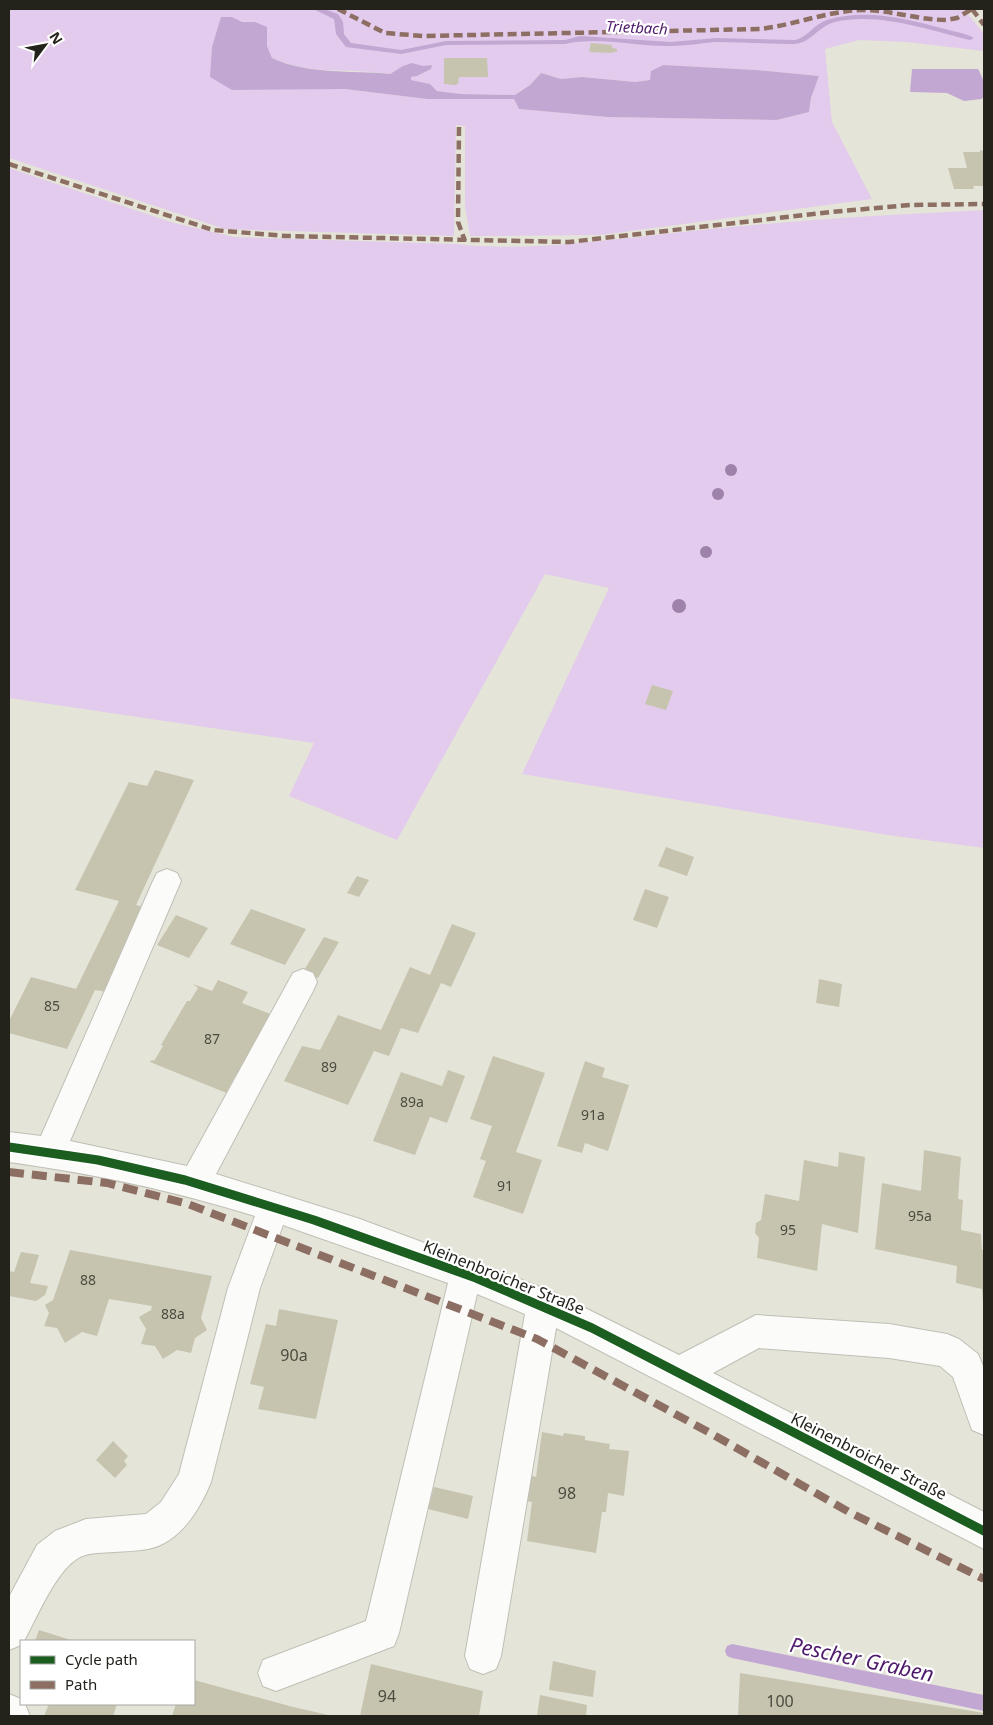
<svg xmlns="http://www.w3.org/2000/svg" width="993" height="1725" viewBox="0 0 993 1725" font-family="'Noto Sans',sans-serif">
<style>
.green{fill:#e2cbec;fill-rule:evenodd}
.water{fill:#c3a7d3}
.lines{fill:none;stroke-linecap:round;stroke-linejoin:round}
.stream{fill:#c3a7d3;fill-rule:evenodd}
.building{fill:#c6c4af}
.minor-casing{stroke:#c0bfb6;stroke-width:2}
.minor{fill:#fbfbf9;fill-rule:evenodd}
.quiet-far1{stroke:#8d6e63;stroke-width:4.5;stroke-dasharray:9 4.5;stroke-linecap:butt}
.quiet{stroke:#8d6e63;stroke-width:8;stroke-dasharray:15 8;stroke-linecap:butt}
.cycleway-casing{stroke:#fff;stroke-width:12}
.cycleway{stroke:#1b5e20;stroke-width:9}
.tree{fill:#9e82a9}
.labels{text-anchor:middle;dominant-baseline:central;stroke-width:4.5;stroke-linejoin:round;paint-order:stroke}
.number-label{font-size:14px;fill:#4c4b40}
.far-water-label{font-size:15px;font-style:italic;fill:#4e1a6b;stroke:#fff}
.street-label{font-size:16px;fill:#24231b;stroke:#fff}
.near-number-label{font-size:16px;fill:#4c4b40}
.near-water-label{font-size:21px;font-style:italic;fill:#4e1a6b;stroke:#fff}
</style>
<rect width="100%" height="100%" fill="#e5e4d8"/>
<!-- green -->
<path class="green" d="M9 9H964L984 34V51L906 42 859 40 825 49 832 122 872 199 601 235 470 236 465 206V126L456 125 454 236 225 229 9 158ZM232 17C249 26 265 41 272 58 310 75 350 68 390 74 408 63 412 63 431 69L417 76 411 77V80L430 84 437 91 461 94 515 95 530 85 541 73 561 79 582 77 635 82 650 80 663 65 756 70 819 76 811 98 809 112 777 120 607 117 519 109 514 99H427L345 89 212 47Z
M9 168 174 223 234 237 455 244C532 252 605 240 682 232 782 221 883 215 984 210V848L888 835 522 774 609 588 545 574 397 840 289 796 314 743 9 698Z"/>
<!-- water -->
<path class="water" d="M221 17H232L242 22H255L267 27V46L272 58C309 75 351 70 390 74L403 66 412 63 423 66 432 65 431 69 417 76 411 77V80L430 84 437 91 461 94 515 95 530 85 541 73 561 79 582 77 635 82 650 80 651 71 663 65 756 70 819 76 811 98 809 112 777 120 607 117 519 109 514 99H427L345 89 232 90 210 77 212 47Z
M912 69H978C983 78 988 89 982 99L964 101 947 93 910 92Z"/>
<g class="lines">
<!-- stream -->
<path class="stream" d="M313 9H324L338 14 343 22 344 34 351 43 401 50 446 41 565 40 580 36 671 42 716 38 795 40C808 37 814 24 827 20 866 8 907 19 945 29 954 32 966 33 974 38L970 40C927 30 880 12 835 22 818 26 811 44 793 44 767 44 742 42 716 42 701 43 686 46 671 46 636 47 599 36 565 44L446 45 401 54 346 47 336 34 334 19Z
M732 1644 984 1695V1711L732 1658 727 1656 725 1651 727 1646Z"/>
</g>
<!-- building -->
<path class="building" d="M591 43 612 45V48L617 49V52H612V53L589 52Z
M444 58H487L488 77H459L458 84 455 85 444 84Z
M980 150 984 151V186H973L974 189H954L948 168H967L963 152H980Z
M652 685 673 691 666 710 645 704Z
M155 770 194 780 136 905 146 908 107 992 95 990 67 1049 9 1033V1021L31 977 76 989 119 901 75 890 129 782 147 786Z
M666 847 694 857 687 876 658 866Z
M357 876 369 880 359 897 347 893Z
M645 889 669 897 657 928 633 920Z
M251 909 306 929 285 965 230 944Z
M176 915 208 928 189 958 157 945Z
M452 924 476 933 451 987 441 983 418 1033 401 1028 389 1056 374 1051 348 1105 284 1081 302 1046 320 1050 338 1015 381 1030 410 967 430 975Z
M324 937 339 942 318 978 303 972Z
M819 979 842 984 839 1007 816 1003Z
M218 980 248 992 242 1003 273 1015 272 1017 269 1016 261 1031 263 1032 238 1077 236 1075 227 1091 230 1092 229 1094 150 1062 152 1060 154 1061 163 1046 161 1045 187 1001H190L198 988 193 984 212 991Z
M493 1056 545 1073 516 1152 542 1160 523 1214 473 1197 486 1161 480 1159 492 1126 470 1119Z
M585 1061 605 1068 602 1077 629 1085 608 1151 585 1143 582 1153 557 1146Z
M448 1070 465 1076 447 1123 430 1117 415 1155 373 1141 401 1072 442 1086Z
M924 1150 961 1157 958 1199 963 1200 961 1230 981 1234 982 1250H984V1302H983L982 1289 956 1283 957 1266 875 1249 882 1183 921 1191Z
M839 1152 865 1157 858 1233 822 1224 817 1271 757 1258 759 1238 755 1233 756 1223 761 1220 765 1194 799 1201 804 1160 838 1167Z
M70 1250 212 1276 201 1318 207 1330 195 1338 191 1353 177 1350 163 1359 155 1346 141 1344 146 1329 139 1317 151 1310 152 1306 109 1299 97 1336 82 1332 65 1343 57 1328 44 1326 49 1313 45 1305 53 1300Z
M21 1252 39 1255 30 1283 48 1286 45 1295 36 1301 9 1296V1271L14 1272Z
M279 1309 338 1320 316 1419 258 1409 264 1387 250 1384 266 1324 276 1326Z
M542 1432 563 1436 564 1433 585 1436V1440L610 1444 609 1449 629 1451 624 1496 608 1493 606 1512H602L596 1553 527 1541 532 1502 526 1501 529 1475 536 1477Z
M113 1441 128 1456 124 1461 127 1465 115 1478 96 1460Z
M434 1487 473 1496 468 1519 428 1509Z
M39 1630 74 1641H35Z
M553 1661 596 1671 593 1697 549 1690Z
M371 1664 483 1691 479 1716H360Z
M740 1673 984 1713V1716H738Z
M194 1680 293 1707 333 1716H172L176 1704H194Z
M540 1695 587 1705 586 1716H537Z
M49 1704H117L113 1716H44Z"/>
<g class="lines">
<defs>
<path id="minor" d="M167 869 177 873 181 881 70 1141 187 1166 293 973 303 969 313 973 317 982 313 991 216 1174 357 1218 476 1262 555 1293 679 1355 756 1315 889 1324 947 1334 959 1339 978 1354 983 1366 984 1435 972 1430 953 1377 940 1366 889 1358 759 1348 713 1373 984 1512V1549L556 1328 501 1656 496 1669 483 1674 470 1669 465 1656 525 1314 477 1294 399 1633 394 1646 276 1691 263 1686 258 1673 263 1660 366 1621 448 1283 283 1225 260 1288 211 1482C200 1509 180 1543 148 1549 137 1551 125 1551 114 1552 104 1553 90 1552 80 1557 55 1571 38 1616 24 1641H21V1645L9 1650V1597L37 1545 55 1531 86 1519 146 1514 161 1502 179 1474 228 1288 255 1216C171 1190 95 1174 9 1162V1132L41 1136 153 881 157 873Z
M9 1694 21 1699V1704H25L30 1716H9Z"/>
</defs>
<!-- minor casing -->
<use href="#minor" class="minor-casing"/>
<!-- minor -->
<use href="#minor" class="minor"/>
<!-- quiet-far1 -->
<path class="quiet-far1" d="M338 9 385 33 423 36 760 29C794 25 828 11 862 10 891 10 918 20 947 20L957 18 972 9
M972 9 984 25
M459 127 458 222 465 241
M9 164 213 230 285 236 569 242 831 212 910 205 984 204"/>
<!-- quiet -->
<path class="quiet" d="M9 1172 107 1183 188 1204 537 1339 712 1434 849 1512 984 1579"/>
<defs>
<path id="cycleway" d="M9 1147 98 1160 185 1180 314 1220 476 1278 592 1328 984 1531"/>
</defs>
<!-- cycleway casing -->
<use href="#cycleway" class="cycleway-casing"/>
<!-- cycleway -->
<use href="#cycleway" class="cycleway"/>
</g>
<!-- trees -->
<g class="tree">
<circle cx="731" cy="470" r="6"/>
<circle cx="718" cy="494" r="6"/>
<circle cx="706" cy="552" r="6"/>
<circle cx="679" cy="606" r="7"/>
</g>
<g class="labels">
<!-- number labels -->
<g class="number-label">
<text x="52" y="1005">85</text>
<text x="212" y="1038">87</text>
<text x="329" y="1066">89</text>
<text x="412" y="1101">89a</text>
<text x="593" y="1114">91a</text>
<text x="505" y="1185">91</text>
<text x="920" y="1215">95a</text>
<text x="788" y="1229">95</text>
<text x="88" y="1279">88</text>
<text x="173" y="1313">88a</text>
</g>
<!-- far-water labels -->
<g class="far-water-label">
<text transform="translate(637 27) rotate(3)">Trietbach</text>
</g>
<!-- street labels -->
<g class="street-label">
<text transform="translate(504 1277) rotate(22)">Kleinenbroicher Straße</text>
<text transform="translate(869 1456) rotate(27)">Kleinenbroicher Straße</text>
</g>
<!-- near-number labels -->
<g class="near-number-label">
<text x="294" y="1355">90a</text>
<text x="567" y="1493">98</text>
<text x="387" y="1696">94</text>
<text x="780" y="1701">100</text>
</g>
<!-- near-water labels -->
<g class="near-water-label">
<text transform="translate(862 1659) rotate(12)">Pescher Graben</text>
</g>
</g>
<!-- border -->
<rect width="993" height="1725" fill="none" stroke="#24231b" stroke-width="20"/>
<!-- legend -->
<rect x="20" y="1640" width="175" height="65" fill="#ffffff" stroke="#a7a7a4"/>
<rect x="30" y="1656" width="25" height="8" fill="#1b5e20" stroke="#a7a7a4"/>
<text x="65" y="1665" font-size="15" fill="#24231b">Cycle path</text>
<rect x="30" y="1681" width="25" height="8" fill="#8d6e63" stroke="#a7a7a4"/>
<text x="65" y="1690" font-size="15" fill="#24231b">Path</text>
<!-- north arrow -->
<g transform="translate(45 45) rotate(58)" stroke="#ffffff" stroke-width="4" paint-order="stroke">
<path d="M0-4L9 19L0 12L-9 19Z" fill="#24231b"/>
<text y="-8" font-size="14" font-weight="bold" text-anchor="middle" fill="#24231b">N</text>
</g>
</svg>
